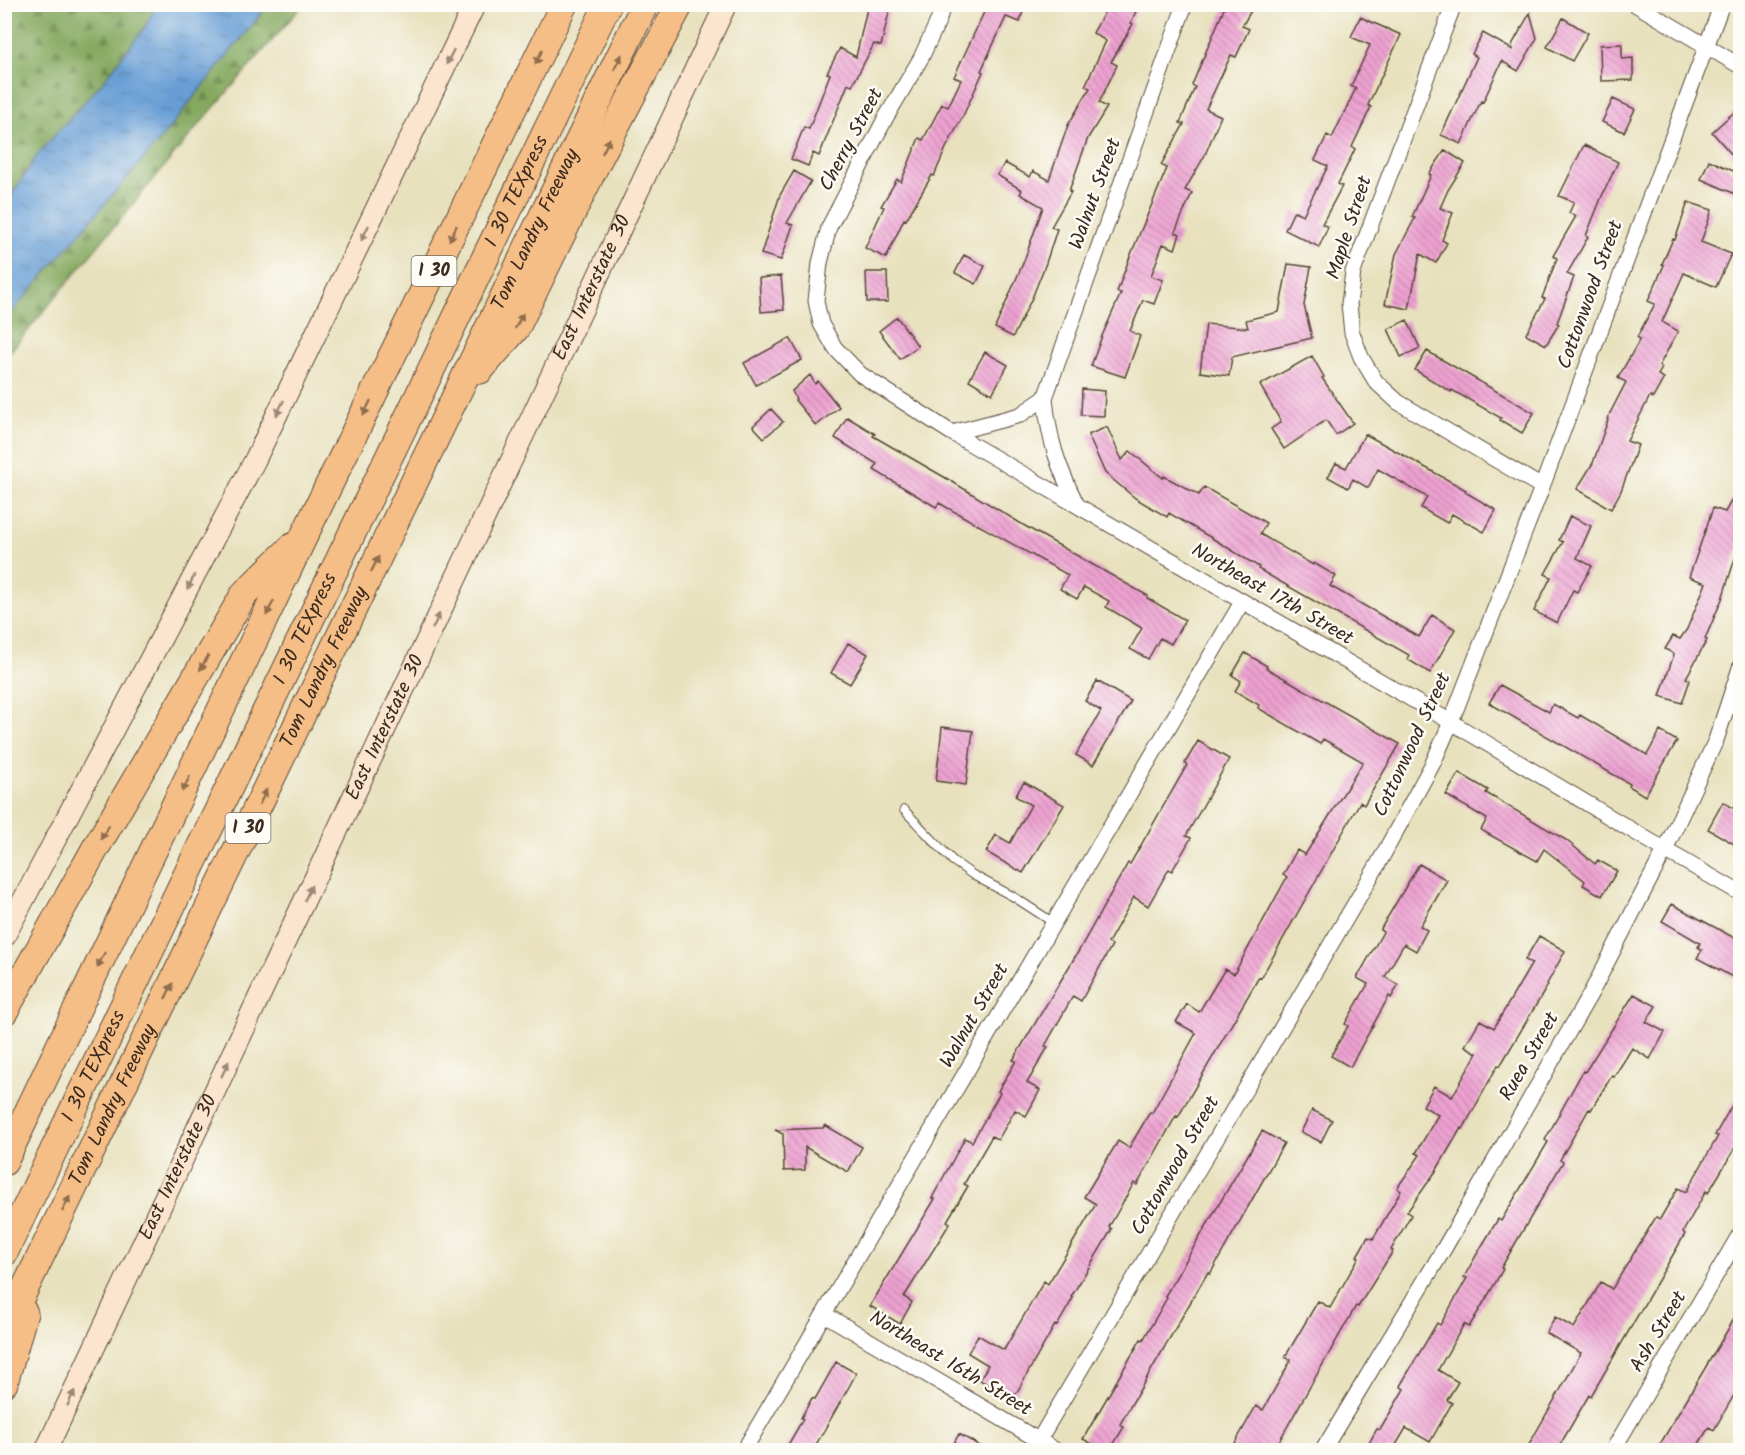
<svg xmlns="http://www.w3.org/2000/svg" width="1745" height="1455" viewBox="0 0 1745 1455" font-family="Kalam,sans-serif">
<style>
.forest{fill:url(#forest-firs);stroke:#606a3e;stroke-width:1.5}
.water{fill:url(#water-ripples);stroke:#51647a;stroke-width:1.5}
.building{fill:url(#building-back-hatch)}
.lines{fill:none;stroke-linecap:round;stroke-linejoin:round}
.service-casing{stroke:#554536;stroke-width:10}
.minor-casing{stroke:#554536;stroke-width:17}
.secondary-casing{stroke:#554536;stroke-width:23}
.motorway-casing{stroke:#554536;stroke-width:29}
.service{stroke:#fff;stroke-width:8}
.minor{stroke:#fff;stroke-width:15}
.secondary{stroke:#fbe5cf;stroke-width:21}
.motorway{stroke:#f6be87;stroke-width:27}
.oneway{fill:#9b8876}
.oneway2{fill:#8f6d4d}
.labels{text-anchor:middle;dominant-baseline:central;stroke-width:5;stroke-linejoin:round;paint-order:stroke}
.shield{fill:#fdfcf7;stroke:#75695f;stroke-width:1.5}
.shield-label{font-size:18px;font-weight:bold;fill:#3b2a1e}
.street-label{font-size:20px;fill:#3b2a1e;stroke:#fdfcf7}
</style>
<defs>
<pattern id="forest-firs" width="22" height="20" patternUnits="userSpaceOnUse" patternTransform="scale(1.5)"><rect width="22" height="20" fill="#84a95f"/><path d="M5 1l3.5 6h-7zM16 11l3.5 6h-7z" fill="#6d8a4e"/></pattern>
<pattern id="water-ripples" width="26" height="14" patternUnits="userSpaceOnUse" patternTransform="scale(1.5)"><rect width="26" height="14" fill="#679ed5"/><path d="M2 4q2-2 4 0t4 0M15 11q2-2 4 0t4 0" fill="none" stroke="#5681ac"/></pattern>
<pattern id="building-back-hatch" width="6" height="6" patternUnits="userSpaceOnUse" patternTransform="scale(1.5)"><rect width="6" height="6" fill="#eea2d2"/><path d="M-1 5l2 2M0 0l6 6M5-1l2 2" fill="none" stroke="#c284aa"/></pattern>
</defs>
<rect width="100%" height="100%" fill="#fdfcf7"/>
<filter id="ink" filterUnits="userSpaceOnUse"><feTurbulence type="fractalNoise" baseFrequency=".0167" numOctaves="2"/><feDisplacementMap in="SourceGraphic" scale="12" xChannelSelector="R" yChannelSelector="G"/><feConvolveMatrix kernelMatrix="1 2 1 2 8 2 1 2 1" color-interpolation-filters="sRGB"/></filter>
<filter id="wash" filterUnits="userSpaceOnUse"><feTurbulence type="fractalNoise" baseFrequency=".008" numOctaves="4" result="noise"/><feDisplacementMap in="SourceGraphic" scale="24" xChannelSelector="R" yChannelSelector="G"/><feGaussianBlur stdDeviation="1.35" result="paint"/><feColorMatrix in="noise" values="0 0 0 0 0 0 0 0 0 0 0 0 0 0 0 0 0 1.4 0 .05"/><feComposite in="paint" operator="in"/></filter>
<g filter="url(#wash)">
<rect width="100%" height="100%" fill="#e8e1be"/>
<!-- forest -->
<path class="forest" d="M5 5H303L197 127 5 358Z"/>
<!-- water -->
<path class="water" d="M156 5H268L159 141 5 320V205L38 154 100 85 145 27Z"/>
<g id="blocks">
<!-- building -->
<path class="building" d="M868 4H891L881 46 874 44 852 86 848 84 819 156 813 153 808 166 791 159 804 127 809 129 830 74 827 73 840 48 856 57Z
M976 4H1025L1020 22 1006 17 981 71 983 72 963 116 946 148 934 176 932 175 906 220 904 219 886 258 865 248 884 207 881 206 897 179 901 182 919 138 923 140 942 104 948 107 961 80 954 77 985 10 975 7Z
M1109 4H1139L1131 23 1133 24 1111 62 1117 65 1099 103 1107 107 1088 138 1069 191 1071 192 1051 227 1057 229 1046 263 1032 298 1013 337 995 328 1024 261 1043 207 1020 194 1022 190 997 175 1005 163 1030 177 1033 171 1049 180 1068 125 1090 88 1085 86 1106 41 1093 33Z
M1226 4H1255L1242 26 1249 29 1236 57 1231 55 1206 109 1221 116 1205 155 1185 190 1192 193 1175 232 1180 234 1175 249 1163 244 1151 276 1163 280 1154 304 1143 300 1130 331 1140 336 1125 377 1091 366 1102 336 1121 293 1117 292 1129 259 1167 168 1161 165 1184 124 1180 123 1195 87 1192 85Z
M1530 13 1537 38 1518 71 1502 61 1483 102 1481 101 1461 144 1441 135 1477 57 1472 54 1483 33 1513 50 1512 45Z
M1360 17 1401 35 1368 105 1371 107 1352 147 1355 149 1338 184 1342 186 1322 224 1328 227 1319 247 1285 230 1294 211 1303 215 1328 166 1315 160 1327 135 1332 138 1356 88 1351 86 1370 45 1351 37Z
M1563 18 1588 33 1572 61 1547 47Z
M1622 44V59L1633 58V80L1601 81 1600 45Z
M1613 99 1635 109 1624 132 1602 122Z
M1740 107V164L1712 132Z
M1584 145 1618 162 1602 196 1586 236 1588 237 1567 274 1574 277 1557 323 1559 324 1546 345 1526 334 1545 299 1542 298 1557 258 1553 256 1576 216 1569 213 1574 202 1559 196Z
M1445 150 1465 163 1448 190 1440 208 1453 213 1442 240 1447 243 1436 263 1420 254 1409 309 1385 304 1396 254 1415 218 1412 217 1431 175 1429 174Z
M1709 160 1740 174V196L1701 179Z
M794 171 811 181 787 223 793 225 781 260 761 254 780 195Z
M1688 202 1712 210 1701 242 1731 254 1716 287 1684 273 1662 322 1678 331 1659 366 1662 368 1658 375 1664 378 1653 398 1650 396 1627 441 1638 445 1621 491 1611 509 1577 489 1593 463 1608 420 1607 419 1626 382 1618 378 1640 339 1637 337 1655 304 1648 301 1664 265 1662 264 1673 239 1675 240Z
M964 255 985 266 976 284 955 273Z
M1288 264 1311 267 1304 305 1312 338 1232 357 1229 376 1200 372 1206 324 1248 328 1246 320 1279 312Z
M866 272H887L888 302H867Z
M781 276 784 310 761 312 759 278Z
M897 317 918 346 900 359 879 331Z
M1407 320 1420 348 1401 357 1388 329Z
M790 338 802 360 756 385 744 363Z
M1427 351 1534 413 1522 433 1500 420 1501 418 1452 390 1451 392 1415 370Z
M985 352 1008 365 992 394 969 380Z
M1312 356 1324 377 1322 378 1353 423 1336 435 1326 420 1284 449 1271 429 1281 422 1260 385Z
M810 375 815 384 818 381 839 407 816 426 795 400 796 399 792 391Z
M1082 389 1105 391 1104 416 1081 415Z
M771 409 783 422 764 438 753 426Z
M847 417 875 434 873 436 951 481 1025 526 1148 596 1147 598 1185 620 1171 644 1160 638 1148 659 1130 649 1142 628 1106 607 1109 601 1084 587 1077 599 1060 589 1068 575 939 503 936 507 874 470 877 464 835 438Z
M1107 427 1122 460 1130 451 1163 478 1164 476 1199 495 1204 487 1266 523 1260 534 1313 565 1314 563 1336 576 1330 586 1419 637 1432 615 1455 629 1430 673 1407 659 1409 655 1258 569 1259 567 1220 543 1169 513 1167 517 1135 498 1105 473 1088 435Z
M1365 434 1466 490 1465 492 1496 510 1484 532 1452 514 1447 523 1421 508 1427 497 1378 469 1368 488 1353 479 1348 488 1328 477 1336 463 1346 468Z
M1740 485V543L1722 599 1705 639 1707 640 1686 678 1690 680 1682 703 1660 696 1674 654 1665 649 1673 636 1680 639 1687 629 1706 583 1689 577 1713 508 1725 512Z
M1570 516 1591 526 1577 558 1592 566 1577 592 1573 590 1557 623 1534 611 1551 577 1545 574 1563 542 1559 540Z
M848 643 868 654 850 684 831 673Z
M1245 653 1267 666 1266 668 1400 744 1364 805 1360 802 1261 978 1259 977 1178 1117 1176 1116 1137 1185 1134 1183 1109 1227 1112 1229 1071 1297 1073 1298 1057 1326 1055 1325 1013 1399 980 1380 988 1365 968 1353 978 1335 1004 1350 1044 1281 1048 1284 1096 1204 1084 1197 1098 1174 1118 1141 1129 1148 1150 1112 1152 1113 1196 1033 1176 1022 1187 1004 1199 1012 1225 969 1234 974 1287 877 1283 875 1297 850 1305 855 1363 762 1323 739 1320 744 1258 708 1259 705 1235 691 1241 681 1232 675Z
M1097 681 1131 701 1093 765 1076 755 1101 711 1085 701Z
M1500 685 1549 712 1553 704 1578 718 1580 715 1647 755 1660 731 1677 741 1645 796 1629 786 1630 784 1489 703Z
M942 727 973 731 966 785 936 781Z
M1198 741 1229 759 1186 836 1191 838 1172 871 1169 869 1148 906 1134 897 1108 943 1112 945 1081 1001 1073 996 1045 1046 1048 1047 1027 1083 1040 1090 1026 1116 1015 1110 998 1140 992 1136 964 1184 968 1186 947 1221 950 1223 904 1297 912 1302 900 1324 870 1306 935 1199 932 1198 965 1138 972 1142 1000 1093 998 1091 1016 1061 1013 1060 1078 952 1128 863 1130 864 1187 765 1185 763Z
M1459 773 1488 790 1486 793 1566 840 1595 864 1598 860 1617 871 1602 896 1583 885 1585 881 1544 849 1537 861 1481 830 1487 819 1446 795Z
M1024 782 1064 805 1023 873 986 852 996 835 1010 843 1031 805 1015 796Z
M1723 802 1740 812V833L1734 844 1708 829Z
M1419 864 1447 880 1420 926 1427 930 1416 951 1404 944 1385 977 1398 985 1391 998 1389 996 1350 1067 1331 1056 1348 1026 1345 1024 1368 984 1357 978 1383 932 1380 930Z
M1672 904 1740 941V981L1697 958 1702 950 1698 947 1700 943 1662 921Z
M1539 936 1565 951 1547 984 1548 985 1500 1066 1498 1065 1463 1129 1461 1128 1436 1171 1407 1212 1411 1215 1391 1250 1393 1251 1358 1307 1356 1306 1274 1450H1231L1256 1406 1263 1410 1291 1360 1285 1357 1318 1301 1330 1308 1359 1257 1357 1256 1368 1237 1373 1239 1401 1191 1397 1188 1420 1155 1416 1153 1438 1115 1423 1106 1434 1086 1452 1097 1477 1053 1465 1046 1480 1020 1494 1028 1532 963 1525 960Z
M1634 994 1656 1006 1646 1022 1665 1032 1650 1059 1632 1048 1614 1077 1612 1075 1591 1110 1589 1109 1560 1160 1563 1162 1501 1268 1503 1269 1490 1292 1469 1327 1464 1324 1438 1370 1458 1382 1447 1400 1452 1403 1430 1442 1406 1428 1393 1450H1365L1377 1429 1380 1430 1404 1389 1400 1386 1437 1323 1440 1325 1467 1278 1464 1277 1477 1254 1498 1219 1501 1221 1548 1142 1545 1140 1583 1071 1585 1072Z
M1740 1091V1140L1708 1193 1706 1191 1683 1232 1685 1234 1591 1396 1589 1395 1557 1450H1526L1581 1353 1546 1333 1555 1317 1574 1328 1601 1282 1612 1289 1656 1217 1660 1219 1678 1188 1686 1192 1718 1136 1715 1135Z
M1312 1110 1332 1120 1321 1142 1301 1132Z
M825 1125 862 1147 848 1172 805 1147V1170L784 1171 783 1134 775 1130 823 1128Z
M1262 1131 1284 1143 1210 1274 1208 1272 1120 1424 1124 1427 1110 1450H1103L1083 1439 1141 1339 1143 1340 1167 1298 1165 1296Z
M1740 1309V1399L1734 1395 1714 1430 1709 1427 1695 1450H1667L1659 1446Z
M836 1362 856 1373 850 1385 813 1450H785L803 1419 801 1418 812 1398 815 1399Z
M959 1434 987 1450H950Z"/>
</g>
</g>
<g filter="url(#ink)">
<use href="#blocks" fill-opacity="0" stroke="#554536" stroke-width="1.5"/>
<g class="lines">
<defs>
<path id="service" d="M904 810 953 861 973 875 1014 897 1054 923"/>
<path id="minor" d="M943 4 939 19 921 58 885 119 829 227 820 263 816 301 821 324 835 348 860 374 952 433 1451 722 1665 850 1740 893
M1454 4 1353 272 1349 304 1352 333 1361 357 1376 382 1398 402 1542 487
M1635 4 1740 66
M1045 398C1049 441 1058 467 1077 505
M952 433 1020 415 1045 398 1185 4
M824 1314 1055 1450
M744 1450 1242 602
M1033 1450 1377 866 1433 763 1451 722 1542 487 1722 4
M1323 1450 1445 1247 1592 991 1665 850 1716 740 1740 668
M1613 1450 1740 1234"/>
<g id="secondary">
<path d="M4 937 255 460 475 4"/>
<path id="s1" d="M46 1450 726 4"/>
</g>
<g id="motorway">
<path d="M480 370 516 328 598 160 680 4"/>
<path d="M4 1012 95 849 245 593 292 547"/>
<path d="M4 1162 304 536 564 4"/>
<path id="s2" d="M4 1253 608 4"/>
<path id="s3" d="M4 1332 645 4"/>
<path d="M4 1383 24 1313"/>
</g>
</defs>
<!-- service casing -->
<use href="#service" class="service-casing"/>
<!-- minor casing -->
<use href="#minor" class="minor-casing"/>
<!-- secondary casing -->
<use href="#secondary" class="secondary-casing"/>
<!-- motorway casing -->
<use href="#motorway" class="motorway-casing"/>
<!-- service -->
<use href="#service" class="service"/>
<!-- minor -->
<use href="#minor" class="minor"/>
<!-- secondary -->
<use href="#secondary" class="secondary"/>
<!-- motorway -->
<use href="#motorway" class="motorway"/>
</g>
<!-- one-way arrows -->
<defs><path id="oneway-solid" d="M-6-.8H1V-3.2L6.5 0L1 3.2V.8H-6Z" transform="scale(1.5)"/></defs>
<g class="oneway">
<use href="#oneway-solid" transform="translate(450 57) rotate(116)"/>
<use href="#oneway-solid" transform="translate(365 233) rotate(116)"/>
<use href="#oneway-solid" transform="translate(280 408) rotate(116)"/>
<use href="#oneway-solid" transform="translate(191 582) rotate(118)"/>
<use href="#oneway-solid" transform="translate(436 621) rotate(-65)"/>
<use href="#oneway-solid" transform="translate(308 893) rotate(-65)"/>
<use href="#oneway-solid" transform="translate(225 1069) rotate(-65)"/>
<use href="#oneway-solid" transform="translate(71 1398) rotate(-65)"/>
</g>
<g class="oneway2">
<use href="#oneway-solid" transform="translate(539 57) rotate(115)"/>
<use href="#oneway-solid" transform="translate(618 62) rotate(-64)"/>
<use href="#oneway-solid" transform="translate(606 146) rotate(-63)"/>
<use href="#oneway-solid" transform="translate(453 233) rotate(116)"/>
<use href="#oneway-solid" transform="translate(519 321) rotate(-62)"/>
<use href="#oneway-solid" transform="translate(367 408) rotate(116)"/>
<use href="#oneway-solid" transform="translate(375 564) rotate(-64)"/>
<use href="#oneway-solid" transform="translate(270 608) rotate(116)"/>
<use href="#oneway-solid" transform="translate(204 663) rotate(120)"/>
<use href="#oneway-solid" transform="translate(186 784) rotate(116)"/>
<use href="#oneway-solid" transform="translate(263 797) rotate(-64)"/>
<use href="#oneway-solid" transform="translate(105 832) rotate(120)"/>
<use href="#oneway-solid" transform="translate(101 960) rotate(116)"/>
<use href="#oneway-solid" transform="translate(169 991) rotate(-64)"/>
<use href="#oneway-solid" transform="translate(66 1204) rotate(-64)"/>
</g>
</g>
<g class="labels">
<!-- shield labels -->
<g class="shield">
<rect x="411.5" y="256" width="45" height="30" rx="4.5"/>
<rect x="225.5" y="813" width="45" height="30" rx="4.5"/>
</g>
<g class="shield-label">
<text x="434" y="271">I 30</text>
<text x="248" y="828">I 30</text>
</g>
<!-- street labels -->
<g class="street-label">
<text transform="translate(852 140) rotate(-62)">Cherry Street</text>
<text stroke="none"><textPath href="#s2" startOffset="1179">I 30 TEXpress</textPath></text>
<text transform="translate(1096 194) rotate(-70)">Walnut Street</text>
<text transform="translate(1350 228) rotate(-72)">Maple Street</text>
<text stroke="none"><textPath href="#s3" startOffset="1224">Tom Landry Freeway</textPath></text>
<text stroke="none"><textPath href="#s1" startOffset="1284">East Interstate 30</textPath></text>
<text transform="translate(1591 295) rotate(-70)">Cottonwood Street</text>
<text transform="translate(1272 595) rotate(30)">Northeast 17th Street</text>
<text stroke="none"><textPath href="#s2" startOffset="693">I 30 TEXpress</textPath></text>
<text stroke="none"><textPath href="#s3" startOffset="738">Tom Landry Freeway</textPath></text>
<text stroke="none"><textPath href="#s1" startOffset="798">East Interstate 30</textPath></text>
<text transform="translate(1413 745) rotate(-65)">Cottonwood Street</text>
<text transform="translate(975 1016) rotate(-60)">Walnut Street</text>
<text transform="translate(1530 1057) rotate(-60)">Ruea Street</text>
<text stroke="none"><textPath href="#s2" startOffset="207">I 30 TEXpress</textPath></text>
<text stroke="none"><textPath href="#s3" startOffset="252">Tom Landry Freeway</textPath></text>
<text transform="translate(1176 1166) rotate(-60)">Cottonwood Street</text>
<text stroke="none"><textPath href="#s1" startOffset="312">East Interstate 30</textPath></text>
<text transform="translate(1659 1332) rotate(-59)">Ash Street</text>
<text transform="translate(950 1364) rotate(31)">Northeast 16th Street</text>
</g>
</g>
<!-- margin -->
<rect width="1745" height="1455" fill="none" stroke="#fdfcf7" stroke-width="24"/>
</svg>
